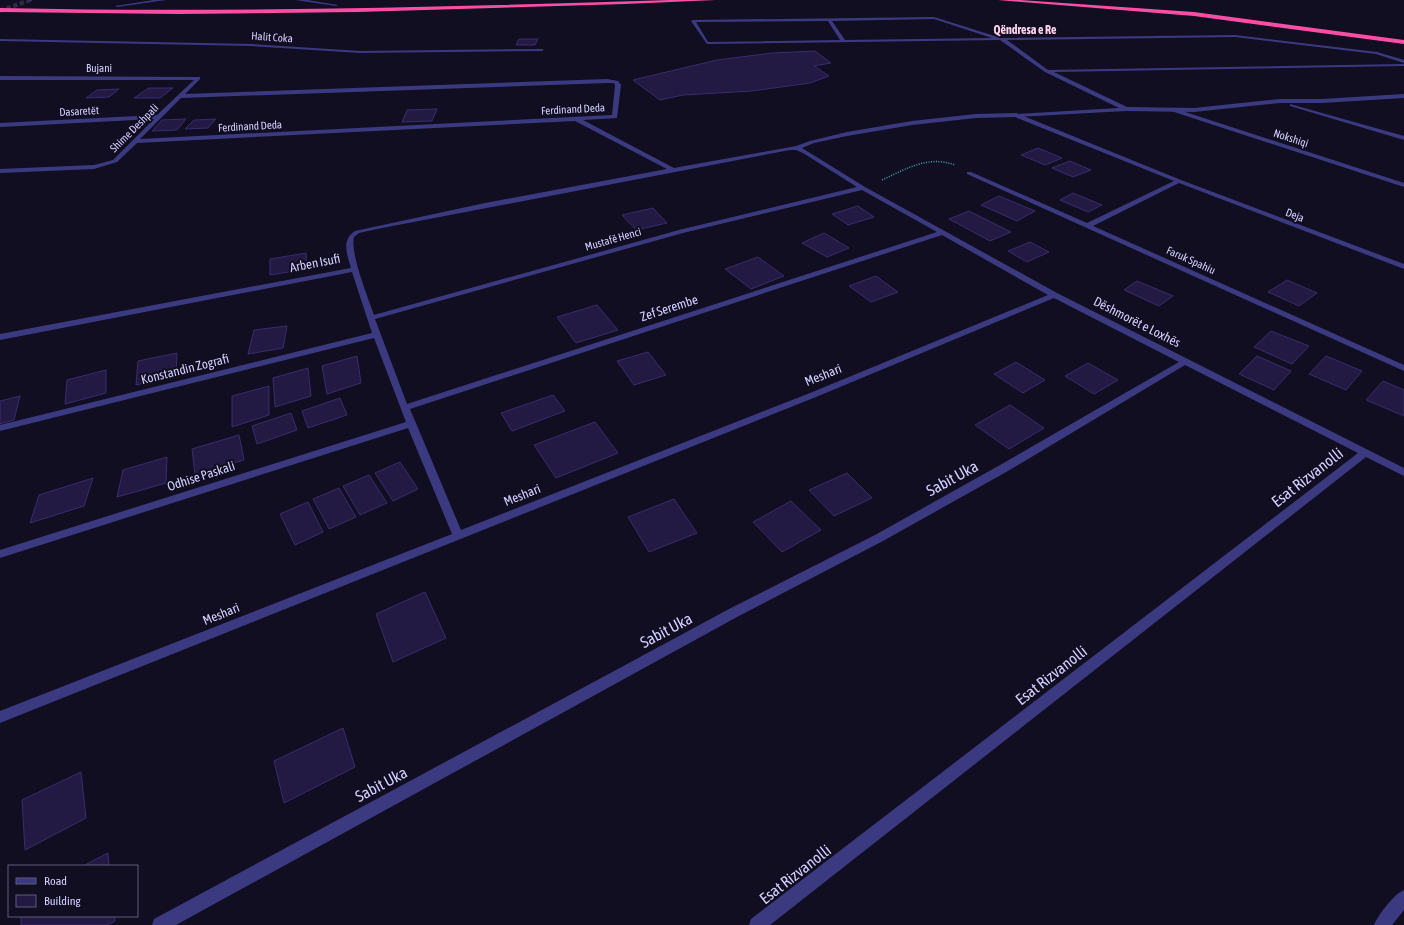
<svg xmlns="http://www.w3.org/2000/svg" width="1404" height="925" viewBox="0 0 1404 925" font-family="'Asap Condensed',sans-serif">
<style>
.building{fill:#221a42;stroke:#382d6e}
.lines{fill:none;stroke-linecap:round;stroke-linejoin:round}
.minor-tunnel{stroke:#2e2b43;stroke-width:4.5;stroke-dasharray:4.5 2.5;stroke-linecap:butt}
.path{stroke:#31b1a7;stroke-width:1.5;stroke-dasharray:1 1.5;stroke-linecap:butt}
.service{fill:#3b3a80;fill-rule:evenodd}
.minor{fill:#3b3a80;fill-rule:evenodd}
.motorway{fill:#fb4da4;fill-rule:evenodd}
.labels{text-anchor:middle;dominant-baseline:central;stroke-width:4;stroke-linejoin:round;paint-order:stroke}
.far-street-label{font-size:11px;fill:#d4cffe;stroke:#110e22}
.far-neighbourhood-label{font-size:12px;font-weight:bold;fill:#fed1ef;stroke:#110e22}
.street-label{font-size:13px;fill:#d4cffe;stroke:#110e22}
.near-street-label{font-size:16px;fill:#d4cffe;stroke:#110e22}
</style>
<rect width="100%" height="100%" fill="#110e22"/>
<!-- building -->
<path class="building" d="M519 39H538L535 45H516Z
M815 51 831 63 814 66 829 76 810 83 752 91 683 95 660 100 633 80 717 60 772 53Z
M149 88H173L160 98H134Z
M119 89 109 97 86 98 97 90Z
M437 109 432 121 402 122 407 110Z
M186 119 177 130 152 131 162 120Z
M216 119 208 128 185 129 194 120Z
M1038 148 1062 158 1045 165 1021 155Z
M1070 161 1091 170 1073 177 1052 168Z
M1073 193 1102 205 1088 212 1060 200Z
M999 196 1035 211 1017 221 981 205Z
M858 206 874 217 848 225 832 214Z
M653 208 667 223 636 230 622 215Z
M969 211 1011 232 990 241 949 219Z
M824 233 849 248 827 257 802 243Z
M1030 242 1049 252 1027 262 1008 251Z
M306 253 307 269 270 275V259Z
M758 257 784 276 751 289 725 269Z
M876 276 898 292 871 302 849 286Z
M1287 280 1317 293 1299 306 1268 292Z
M1137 281 1173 296 1159 306 1124 290Z
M597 305 618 330 576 343 557 317Z
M287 326 283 348 248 354 254 330Z
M1271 331 1309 346 1292 364 1254 347Z
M648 352 666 375 634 385 617 361Z
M177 353 176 375 136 385 138 361Z
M357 356 361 383 327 394 322 366Z
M1257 356 1291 371 1274 390 1239 374Z
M1326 356 1362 371 1346 390 1309 374Z
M1016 362 1045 380 1023 393 994 374Z
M1088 363 1118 380 1094 394 1065 376Z
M308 368 311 396 275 407 273 378Z
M106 370V393L65 404 67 380Z
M1383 381 1404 390V416L1366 400Z
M269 386V415L232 427V396Z
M553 395 565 411 512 431 501 413Z
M20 396 14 420 0 424V401Z
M340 398 347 415 308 428 302 411Z
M1010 405 1044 428 1009 449 975 425Z
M291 413 297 430 257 444 252 426Z
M595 422 618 453 556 478 534 445Z
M239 435 244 460 195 475 192 449Z
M167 457 166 483 117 497 123 470Z
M400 462 418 489 393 501 375 473Z
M847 473 872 498 834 516 809 490Z
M369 475 387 503 360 515 343 486Z
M93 478 84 506 30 523 39 495Z
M339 488 356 517 329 529 313 499Z
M674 499 697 533 649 552 628 517Z
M791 501 821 530 782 552 753 522Z
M308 502 323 532 295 545 280 514Z
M425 592 446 638 393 662 376 614Z
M343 728 355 767 284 803 274 761Z
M81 772 86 818 25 850 22 800Z
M108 853 109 866H83Z
M21 916H114L115 921 107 925H21Z"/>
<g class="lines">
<!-- minor-tunnel -->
<path class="minor-tunnel" d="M0 11 30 0"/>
<!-- path -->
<path class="path" d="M882 180C906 169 928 155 955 165"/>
<!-- service -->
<path class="service" d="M154 0H166L117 7 115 6Z
M295 0H307L338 5 336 6Z
M934 17 1001 38 1235 35 1377 52 1404 60V63L1376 54 1235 37 1007 40 1048 70 1404 64V66L1054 72 1127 107 1194 108 1280 99H1322L1404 94V98L1322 103H1280L1194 112 1126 111 1016 117 1014 116V114L1119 108 1045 72 1000 40 707 44 691 21 693 20ZM934 19 992 38 845 40 832 21ZM828 21 840 40 708 42 696 22Z
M1290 104 1404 136V140L1290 106Z"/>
<!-- minor -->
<path class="minor" d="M28 0H33L31 1Z
M0 39 252 44 360 51 542 49 544 50 542 51 360 53 252 46 0 41Z
M0 76 200 77V79L185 94 607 79 618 81 621 85 617 118 583 120 674 168 796 146 810 141 847 132 912 121 976 114 1016 113 1181 180 1404 264V269L1179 183 1093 226 1404 365V371L967 174V172H971L1087 223 1174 181 1015 117 976 118 912 125 847 136 814 143 802 148 865 187 1057 293 1404 468V476L1366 457 770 925H749L751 919 1358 453 1185 365 1008 471 883 541 737 617 176 925H152L154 919 729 609 875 535 1000 465 1179 362 1054 298 816 397 0 723V711L452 534 408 428 0 558V550L406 422 374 338 0 431V425L372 333 352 272 0 340V334L351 268C347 254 341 240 355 231L485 203 667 169 575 121 137 143 117 162 94 169 0 173V169L94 165 113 160 154 119 0 127V123L157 115 194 80H0ZM607 83H614L615 85 612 115 140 139 181 98ZM790 150H796L803 153 857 187 679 230 374 315C368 297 350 254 354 237L359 233 377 229ZM862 190 937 232 407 404 375 319 683 233ZM942 235 1048 295 810 393 461 530 410 409Z
M1173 108 1404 183V187L1171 111 1170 110Z
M1404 890V910L1392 925H1374C1378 915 1394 894 1404 890Z"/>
<!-- motorway -->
<path class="motorway" d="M670 0H716L625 4 357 12 178 14 0 12V8C223 13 446 7 670 0Z
M998 0H1020L1194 12 1404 40V44L1194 16Z"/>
</g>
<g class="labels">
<!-- far-street labels -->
<g class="far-street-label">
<text transform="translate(272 37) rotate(4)">Halit Coka</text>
<text x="99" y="68">Bujani</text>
<text transform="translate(573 109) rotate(-3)">Ferdinand Deda</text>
<text transform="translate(79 111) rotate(-3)">Dasaretët</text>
<text transform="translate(250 126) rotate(-3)">Ferdinand Deda</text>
<text transform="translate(134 128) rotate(-45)">Shime Deshpali</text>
<text transform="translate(1291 138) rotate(18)">Nokshiqi</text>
<text transform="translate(1295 215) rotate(21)">Deja</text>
<text transform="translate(613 239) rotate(-16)">Mustafë Henci</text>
<text transform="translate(1191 260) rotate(24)">Faruk Spahiu</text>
</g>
<!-- far-neighbourhood labels -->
<g class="far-neighbourhood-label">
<text x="1025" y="30">Qëndresa e Re</text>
</g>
<!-- street labels -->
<g class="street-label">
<text transform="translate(315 263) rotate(-11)">Arben Isufi</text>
<text transform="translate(669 308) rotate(-18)">Zef Serembe</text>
<text transform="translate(1137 322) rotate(27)">Dëshmorët e Loxhës</text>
<text transform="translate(185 369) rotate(-14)">Konstandin Zografi</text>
<text transform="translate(823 375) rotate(-22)">Meshari</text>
<text transform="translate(201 476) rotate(-18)">Odhise Paskali</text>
<text transform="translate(522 495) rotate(-22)">Meshari</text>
<text transform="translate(221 614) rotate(-22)">Meshari</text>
</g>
<!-- near-street labels -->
<g class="near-street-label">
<text transform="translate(1307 477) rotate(-38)">Esat Rizvanolli</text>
<text transform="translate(952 478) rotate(-29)">Sabit Uka</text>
<text transform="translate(666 630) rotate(-28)">Sabit Uka</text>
<text transform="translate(1051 675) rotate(-38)">Esat Rizvanolli</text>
<text transform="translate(381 784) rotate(-28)">Sabit Uka</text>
<text transform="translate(795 874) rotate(-38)">Esat Rizvanolli</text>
</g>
</g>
<!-- legend -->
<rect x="8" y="865" width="130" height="52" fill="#110e22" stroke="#5f5b7a"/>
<rect x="16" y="878" width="20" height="6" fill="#3b3a80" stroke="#5f5b7a"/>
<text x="44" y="885" font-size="12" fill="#d4cffe">Road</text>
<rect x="16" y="895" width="20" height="12" fill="#221a42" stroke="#5f5b7a"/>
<text x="44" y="905" font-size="12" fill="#d4cffe">Building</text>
</svg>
